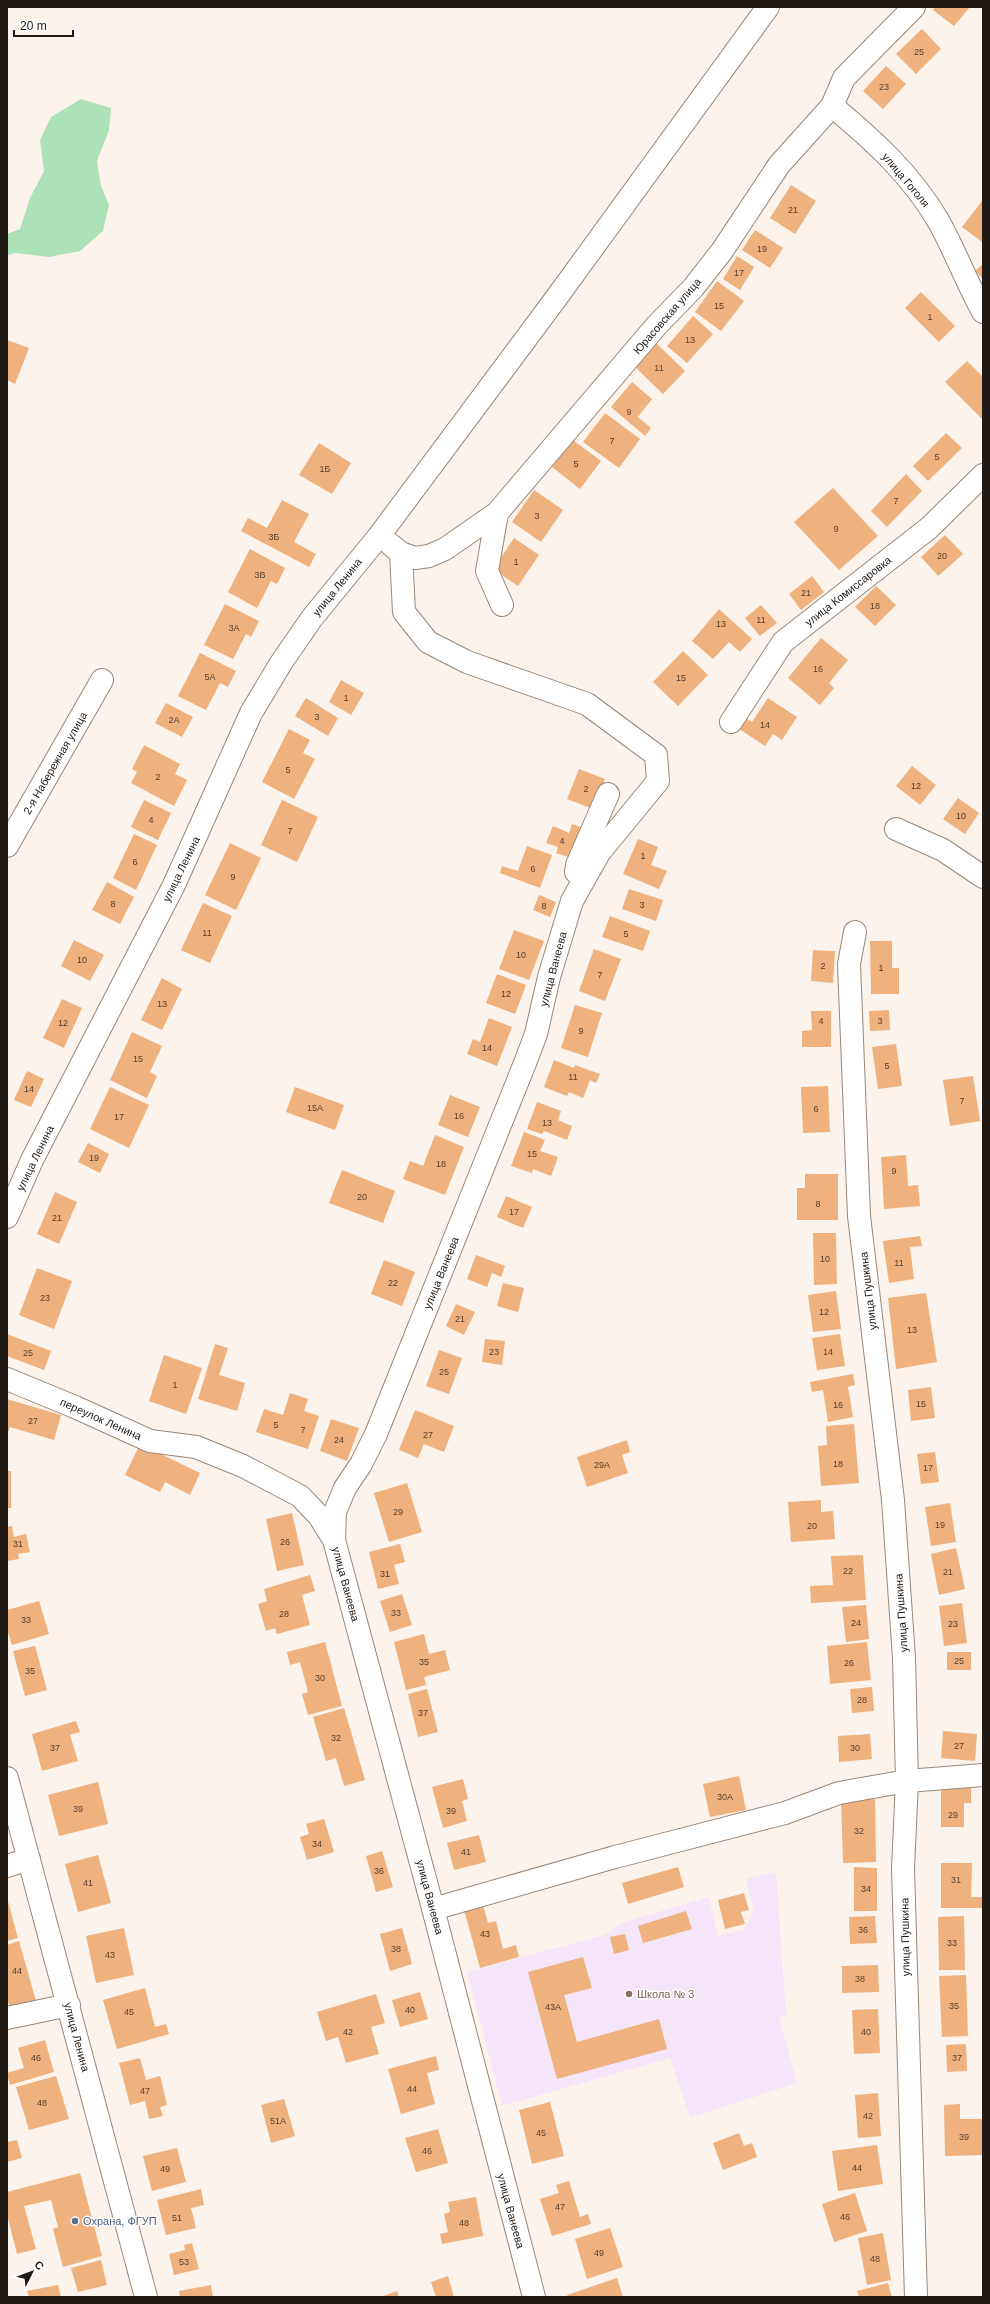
<svg xmlns="http://www.w3.org/2000/svg" width="990" height="2304" viewBox="0 0 990 2304" font-family="Arial,sans-serif">
<style>
.education{fill:#f5e5f8}
.green{fill:#ade2b6}
.building{fill:#efb17e}
.lines{fill:none;stroke-linecap:round;stroke-linejoin:round}
.minor-casing{stroke:#9a8777;stroke-width:24}
.minor{stroke:#fff;stroke-width:22}
.education-dot{fill:#8d6e63;stroke:#fff;stroke-width:1.5}
.service-dot{fill:#5c6f8a;stroke:#fff;stroke-width:1.5}
.labels{text-anchor:middle;dominant-baseline:central;stroke-width:3;stroke-linejoin:round;paint-order:stroke}
.number-label{font-size:9px;fill:#543f2e}
.street-label{font-size:11px;fill:#211913;stroke:#fff}
.education-label{font-size:11px;fill:#785e54;stroke:#fff;text-anchor:start}
.service-label{font-size:11px;fill:#4e5e75;stroke:#fff;text-anchor:start}
</style>
<rect width="100%" height="100%" fill="#fcf3ec"/>
<!-- education -->
<path class="education" d="M776 1872 786 2015 779 2017 797 2083 690 2118 670 2058 502 2106 467 1972 604 1935 624 1922 709 1897 718 1936 743 1930 754 1911 746 1879Z"/>
<!-- green -->
<path class="green" d="M81 99 111 108 109 130 97 161 101 186 109 205 103 231 80 251 49 257 15 253 7 255V234L20 229 30 198 44 171 40 140 51 117Z"/>
<!-- building -->
<path class="building" d="M935 7H970L954 26 933 10Z
M922 29 941 49 916 74 896 54Z
M886 66 906 84 883 109 863 91Z
M791 185 816 201 795 234 770 218Z
M982 201 983 202 982 242 962 227Z
M755 230 783 248 770 268 742 250Z
M737 256 754 267 740 290 723 279Z
M983 264V279L975 271Z
M717 281 744 301 721 331 695 312Z
M921 292 955 326 939 342 905 308Z
M693 316 713 334 687 363 667 346Z
M7 340 29 348 15 384 7 380Z
M655 342 685 371 663 394 633 365Z
M967 361 983 377V420L945 382Z
M632 382 652 399 638 417 651 428 645 436 611 407Z
M605 413 640 439 619 468 583 442Z
M946 433 962 448 928 481 913 466Z
M573 440 601 461 580 489 552 467Z
M319 443 351 463 332 494 299 475Z
M906 474 922 491 887 527 871 511Z
M833 488 878 536 839 570 794 522Z
M534 490 563 510 541 542 512 522Z
M282 500 309 514 294 542 316 554 309 567 241 531 248 518 267 528Z
M945 535 963 554 938 576 921 557Z
M514 538 539 555 518 586 493 569Z
M250 549 285 568 277 584 271 581 257 608 228 592Z
M812 576 824 592 801 610 789 594Z
M876 586 896 605 875 626 855 607Z
M225 604 259 621 251 637 246 634 233 659 204 645Z
M761 605 777 623 760 636 745 618Z
M719 609 752 639 740 652 729 642 713 659 692 641Z
M821 638 848 660 829 683 834 688 820 705 788 678Z
M683 651 708 675 678 706 653 682Z
M200 653 236 671 228 687 220 683 206 710 178 696Z
M341 680 364 693 351 715 329 702Z
M306 698 338 718 328 736 295 716Z
M768 698 797 717 782 740 773 734 765 746 736 727 743 716 752 722Z
M166 703 193 717 182 737 155 723Z
M289 729 310 740 303 753 315 759 294 799 262 782Z
M144 745 180 764 175 774 187 780 174 806 131 783 137 772 132 769Z
M912 766 936 785 920 805 896 786Z
M579 769 605 779 593 809 567 799Z
M958 798 979 813 965 834 943 819Z
M144 800 171 813 158 840 131 827Z
M282 800 318 817 297 862 261 845Z
M572 824 586 829 571 858 556 853 558 847 546 843 553 826 569 833Z
M134 834 157 845 136 890 113 878Z
M638 839 658 847 651 865 667 871 659 889 623 874Z
M230 843 261 858 236 910 205 895Z
M527 846 552 855 540 888 500 873 502 866 518 871Z
M107 882 134 897 120 924 92 910Z
M629 889 663 900 656 921 622 909Z
M539 895 556 902 550 917 533 910Z
M203 903 232 916 210 963 181 950Z
M610 916 650 931 643 951 602 937Z
M514 930 544 941 529 980 499 969Z
M74 940 104 955 90 981 61 966Z
M870 941H892V968H899V994H871Z
M594 949 621 959 605 1001 579 991Z
M813 950 835 951 833 983 811 981Z
M497 974 526 985 515 1014 486 1003Z
M162 978 182 989 162 1030 141 1020Z
M62 999 82 1008 64 1048 43 1038Z
M575 1005 602 1013 588 1057 561 1048Z
M889 1010 890 1030 870 1031 869 1011Z
M811 1011H831V1047H802V1031L812 1030Z
M489 1018 512 1027 497 1066 467 1054 473 1039 480 1042Z
M132 1032 162 1046 150 1072 157 1076 147 1098 110 1080Z
M896 1044 902 1086 878 1089 872 1047Z
M554 1060 574 1068 575 1065 600 1074 596 1083 590 1080 583 1098 569 1092 567 1096 544 1087Z
M27 1071 44 1079 31 1107 14 1100Z
M973 1076 980 1121 950 1126 943 1080Z
M828 1086 830 1132 803 1133 801 1087Z
M110 1087 149 1105 129 1148 90 1129Z
M295 1087 344 1105 335 1130 286 1112Z
M450 1095 480 1107 468 1137 438 1125Z
M537 1102 561 1111 558 1120 572 1126 567 1140 544 1131 542 1134 527 1129Z
M524 1132 545 1140 540 1151 558 1157 551 1176 533 1169 532 1173 511 1166Z
M435 1135 464 1147 445 1195 403 1179 410 1161 423 1166Z
M88 1143 109 1154 100 1173 78 1162Z
M906 1155 908 1186 918 1185 920 1206 884 1209 881 1157Z
M342 1170 395 1191 383 1223 329 1203Z
M805 1174H838V1220H797V1188H805Z
M55 1192 77 1202 59 1244 37 1234Z
M506 1196 532 1207 523 1228 497 1217Z
M813 1233H836L837 1284 814 1285Z
M920 1236 922 1246 910 1247 914 1279 889 1283 883 1241Z
M476 1255 505 1266 501 1277 492 1273 487 1287 467 1279Z
M384 1260 415 1272 402 1306 371 1294Z
M37 1268 72 1281 54 1329 19 1315Z
M503 1283 524 1288 518 1312 497 1306Z
M836 1291 841 1329 813 1332 808 1295Z
M926 1293 937 1362 896 1369 888 1298Z
M456 1304 475 1312 464 1335 446 1326Z
M7 1334 51 1351 44 1370 7 1356Z
M840 1334 845 1366 817 1370 812 1338Z
M485 1339 505 1341 502 1365 482 1362Z
M215 1344 228 1348 219 1375 245 1383 237 1411 198 1399Z
M439 1350 462 1358 449 1394 426 1386Z
M164 1355 202 1368 186 1414 149 1401Z
M853 1374 855 1385 848 1387 853 1417 828 1422 823 1390 812 1392 810 1382Z
M931 1387 935 1418 911 1421 908 1390Z
M290 1393 308 1399 304 1411 319 1416 308 1449 256 1432 264 1409 283 1415Z
M7 1399 61 1415 54 1440 10 1427 7 1435Z
M415 1410 454 1426 444 1452 424 1444 418 1458 399 1450Z
M331 1419 359 1428 347 1461 320 1451Z
M854 1424 859 1483 821 1486 818 1446 827 1445 826 1426Z
M627 1440 630 1452 622 1455 628 1473 587 1487 577 1457Z
M140 1444 200 1473 190 1495 165 1482 160 1492 125 1475Z
M935 1452 939 1482 921 1484 917 1454Z
M7 1471H11V1508H7Z
M407 1483 422 1532 389 1542 374 1493Z
M821 1500V1512L833 1511 835 1539 791 1542 788 1502Z
M950 1503 956 1542 931 1546 925 1507Z
M292 1513 304 1565 277 1571 266 1519Z
M12 1526 14 1537 26 1534 30 1552 18 1554 19 1559 7 1561V1527Z
M400 1544 405 1562 394 1565 399 1584 378 1589 369 1552Z
M956 1548 965 1589 939 1595 931 1554Z
M863 1555 866 1600 811 1603 810 1586 833 1585 831 1556Z
M310 1575 315 1591 302 1595 310 1625 277 1634 275 1628 266 1631 258 1604 267 1601 264 1589Z
M402 1594 412 1625 390 1632 380 1601Z
M39 1601 49 1634 12 1645 7 1629V1610Z
M962 1603 967 1643 944 1646 939 1606Z
M866 1605 869 1639 846 1642 842 1607Z
M424 1634 429 1654 445 1650 450 1670 424 1677 426 1685 406 1690 394 1642Z
M325 1642 342 1706 308 1715 302 1694 308 1692 300 1662 290 1665 287 1652Z
M867 1642 871 1680 830 1684 827 1646Z
M35 1646 47 1690 25 1696 13 1651Z
M947 1652H971V1670H947Z
M872 1687 874 1711 852 1713 850 1689Z
M427 1689 438 1732 418 1737 408 1694Z
M344 1708 365 1780 344 1786 336 1758 326 1761 313 1717Z
M76 1721 80 1732 70 1735 78 1761 42 1771 32 1734Z
M943 1731 977 1734 975 1761 941 1758Z
M870 1734 872 1759 839 1762 838 1736Z
M739 1776 746 1810 710 1817 703 1784Z
M463 1779 468 1799 462 1801 467 1821 443 1828 432 1787Z
M98 1782 108 1824 59 1836 48 1795Z
M971 1785V1803H964V1827H941V1786Z
M841 1799H875L876 1862 843 1863Z
M324 1819 334 1852 307 1860 300 1837 309 1834 306 1824Z
M479 1835 486 1862 454 1870 447 1843Z
M382 1851 393 1887 376 1892 366 1856Z
M98 1855 111 1903 78 1912 65 1864Z
M941 1863H972L971 1897H983V1908H941Z
M678 1867 684 1887 628 1904 622 1883Z
M854 1867 877 1868V1911H854Z
M744 1893 749 1910 741 1912 745 1924 725 1929 718 1900Z
M7 1898 18 1938 7 1941Z
M482 1901 488 1923 496 1921 503 1949 516 1945 519 1957 480 1968 463 1906Z
M686 1911 692 1929 643 1943 638 1926Z
M875 1916 877 1943 850 1944 849 1917Z
M964 1916 965 1970H939L938 1917Z
M124 1928 134 1975 96 1983 86 1936Z
M402 1928 412 1964 390 1971 380 1934Z
M625 1934 629 1950 614 1954 610 1937Z
M19 1941 36 2001 10 2009 7 1997V1945Z
M583 1957 592 1988 564 1995 577 2042 659 2019 667 2049 557 2079 528 1972Z
M878 1965 879 1992 842 1993V1966Z
M966 1975 968 2036 942 2037 939 1976Z
M145 1988 155 2027 166 2024 169 2034 117 2049 103 2000Z
M420 1992 428 2019 400 2027 392 2000Z
M376 1994 385 2023 371 2027 379 2054 346 2063 338 2037 326 2041 317 2012Z
M878 2009 880 2053 854 2054 852 2010Z
M45 2040 54 2072 10 2085 7 2073 24 2068 18 2048Z
M966 2044 967 2071 947 2072 946 2045Z
M436 2056 439 2070 427 2073 435 2104 401 2114 388 2069Z
M140 2058 146 2080 160 2076 167 2105 160 2107 163 2116 149 2119 145 2101 130 2105 119 2063Z
M56 2076 69 2119 29 2130 16 2087Z
M878 2093 881 2136 858 2138 855 2095Z
M284 2099 295 2136 271 2143 261 2105Z
M550 2102 564 2156 532 2164 519 2110Z
M960 2104V2119H983V2155L945 2156 944 2105Z
M438 2129 448 2163 416 2172 405 2138Z
M739 2133 744 2146 752 2143 757 2157 723 2170 713 2143Z
M17 2140 22 2158 7 2162V2142Z
M877 2145 883 2184 838 2191 832 2151Z
M177 2148 186 2182 152 2191 143 2156Z
M80 2173 102 2256 63 2267 53 2229 58 2227 51 2200 24 2206 36 2249 17 2254 7 2215V2192Z
M569 2181 580 2217 588 2214 591 2224 552 2236 540 2199 559 2193 556 2185Z
M201 2189 204 2205 191 2208 196 2228 166 2235 157 2200Z
M855 2193 867 2231 834 2242 822 2204Z
M476 2197 483 2236 442 2244 440 2234 448 2232 444 2214 450 2212 448 2202Z
M610 2228 623 2267 587 2279 575 2239Z
M883 2233 891 2280 867 2285 858 2238Z
M192 2243 199 2269 174 2275 169 2254 185 2250 184 2245Z
M101 2260 107 2285 78 2292 71 2268Z
M448 2276 454 2297H436L431 2282Z
M617 2278 623 2297H568L567 2295Z
M888 2283 892 2297H859L857 2291Z
M58 2285 61 2297H29L27 2291Z
M211 2285 213 2297H180L179 2291Z
M397 2291 399 2297H380Z"/>
<g class="lines">
<defs>
<path id="minor" d="M832 106C872 139 912 175 939 222 955 251 967 283 983 312
M497 513 487 571 502 605
M391 545 401 553 415 558 429 556 445 549 497 513 657 325 693 288 722 251 779 165 832 106 844 78 914 7
M401 553 404 612 428 642 467 662 587 704 656 755 658 781 599 853 572 901 549 977 536 1034 525 1063 376 1434 361 1464 345 1488 335 1512 334 1540 430 1897 534 2297
M731 722 783 642 929 528 983 475
M896 829 943 850 983 877
M7 846 102 680
M576 872 577 865 608 794
M855 932 849 964 859 1216 893 1500 904 1658 907 1781 903 1869 916 2297
M7 1217 32 1160 174 885 251 713 281 663 312 618 379 536 557 297 768 7
M7 1379 75 1407 150 1441 196 1447 243 1466 300 1496 319 1516 334 1540
M7 1778 146 2297
M7 1866 29 1859
M433 1909 615 1857 785 1813 839 1793 907 1781 983 1775
M7 2018 69 2005"/>
</defs>
<!-- minor casing -->
<use href="#minor" class="minor-casing"/>
<!-- minor -->
<use href="#minor" class="minor"/>
</g>
<!-- markers -->
<circle class="education-dot" cx="629" cy="1994" r="4"/>
<circle class="service-dot" cx="75" cy="2221" r="4"/>
<g class="labels">
<!-- number labels -->
<g class="number-label">
<text x="919" y="52">25</text>
<text x="884" y="87">23</text>
<text x="793" y="210">21</text>
<text x="762" y="249">19</text>
<text x="739" y="273">17</text>
<text x="719" y="306">15</text>
<text x="930" y="317">1</text>
<text x="690" y="340">13</text>
<text x="659" y="368">11</text>
<text x="629" y="412">9</text>
<text x="612" y="441">7</text>
<text x="937" y="457">5</text>
<text x="576" y="464">5</text>
<text x="325" y="469">1Б</text>
<text x="896" y="501">7</text>
<text x="537" y="516">3</text>
<text x="836" y="529">9</text>
<text x="274" y="537">3Б</text>
<text x="942" y="556">20</text>
<text x="516" y="562">1</text>
<text x="260" y="575">3В</text>
<text x="806" y="593">21</text>
<text x="875" y="606">18</text>
<text x="761" y="620">11</text>
<text x="721" y="624">13</text>
<text x="234" y="628">3А</text>
<text x="818" y="669">16</text>
<text x="210" y="677">5А</text>
<text x="681" y="678">15</text>
<text x="346" y="698">1</text>
<text x="317" y="717">3</text>
<text x="174" y="720">2А</text>
<text x="765" y="725">14</text>
<text x="288" y="770">5</text>
<text x="158" y="777">2</text>
<text x="916" y="786">12</text>
<text x="586" y="789">2</text>
<text x="961" y="816">10</text>
<text x="151" y="820">4</text>
<text x="290" y="831">7</text>
<text x="562" y="841">4</text>
<text x="643" y="856">1</text>
<text x="135" y="862">6</text>
<text x="533" y="869">6</text>
<text x="233" y="877">9</text>
<text x="113" y="904">8</text>
<text x="642" y="905">3</text>
<text x="544" y="906">8</text>
<text x="207" y="933">11</text>
<text x="626" y="934">5</text>
<text x="521" y="955">10</text>
<text x="82" y="960">10</text>
<text x="823" y="966">2</text>
<text x="881" y="968">1</text>
<text x="600" y="975">7</text>
<text x="506" y="994">12</text>
<text x="162" y="1004">13</text>
<text x="821" y="1021">4</text>
<text x="880" y="1021">3</text>
<text x="63" y="1023">12</text>
<text x="581" y="1031">9</text>
<text x="487" y="1048">14</text>
<text x="138" y="1059">15</text>
<text x="887" y="1066">5</text>
<text x="573" y="1077">11</text>
<text x="29" y="1089">14</text>
<text x="962" y="1101">7</text>
<text x="315" y="1108">15А</text>
<text x="816" y="1109">6</text>
<text x="459" y="1116">16</text>
<text x="119" y="1117">17</text>
<text x="547" y="1123">13</text>
<text x="532" y="1154">15</text>
<text x="94" y="1158">19</text>
<text x="441" y="1164">18</text>
<text x="894" y="1171">9</text>
<text x="362" y="1197">20</text>
<text x="818" y="1204">8</text>
<text x="514" y="1212">17</text>
<text x="57" y="1218">21</text>
<text x="825" y="1259">10</text>
<text x="899" y="1263">11</text>
<text x="393" y="1283">22</text>
<text x="45" y="1298">23</text>
<text x="824" y="1312">12</text>
<text x="460" y="1319">21</text>
<text x="912" y="1330">13</text>
<text x="494" y="1352">23</text>
<text x="828" y="1352">14</text>
<text x="28" y="1353">25</text>
<text x="444" y="1372">25</text>
<text x="175" y="1385">1</text>
<text x="921" y="1404">15</text>
<text x="838" y="1405">16</text>
<text x="33" y="1421">27</text>
<text x="276" y="1425">5</text>
<text x="303" y="1430">7</text>
<text x="428" y="1435">27</text>
<text x="339" y="1440">24</text>
<text x="838" y="1464">18</text>
<text x="602" y="1465">29А</text>
<text x="928" y="1468">17</text>
<text x="398" y="1512">29</text>
<text x="940" y="1525">19</text>
<text x="812" y="1526">20</text>
<text x="285" y="1542">26</text>
<text x="18" y="1544">31</text>
<text x="848" y="1571">22</text>
<text x="948" y="1572">21</text>
<text x="385" y="1574">31</text>
<text x="396" y="1613">33</text>
<text x="284" y="1614">28</text>
<text x="26" y="1620">33</text>
<text x="856" y="1623">24</text>
<text x="953" y="1624">23</text>
<text x="959" y="1661">25</text>
<text x="424" y="1662">35</text>
<text x="849" y="1663">26</text>
<text x="30" y="1671">35</text>
<text x="320" y="1678">30</text>
<text x="862" y="1700">28</text>
<text x="423" y="1713">37</text>
<text x="336" y="1738">32</text>
<text x="959" y="1746">27</text>
<text x="55" y="1748">37</text>
<text x="855" y="1748">30</text>
<text x="725" y="1797">30А</text>
<text x="78" y="1809">39</text>
<text x="451" y="1811">39</text>
<text x="953" y="1815">29</text>
<text x="859" y="1831">32</text>
<text x="317" y="1844">34</text>
<text x="466" y="1852">41</text>
<text x="379" y="1871">36</text>
<text x="956" y="1880">31</text>
<text x="88" y="1883">41</text>
<text x="866" y="1889">34</text>
<text x="863" y="1930">36</text>
<text x="485" y="1934">43</text>
<text x="952" y="1943">33</text>
<text x="396" y="1949">38</text>
<text x="110" y="1955">43</text>
<text x="17" y="1971">44</text>
<text x="860" y="1979">38</text>
<text x="954" y="2006">35</text>
<text x="553" y="2007">43А</text>
<text x="410" y="2010">40</text>
<text x="129" y="2012">45</text>
<text x="348" y="2032">42</text>
<text x="866" y="2032">40</text>
<text x="36" y="2058">46</text>
<text x="957" y="2058">37</text>
<text x="412" y="2089">44</text>
<text x="145" y="2091">47</text>
<text x="42" y="2103">48</text>
<text x="868" y="2116">42</text>
<text x="278" y="2121">51А</text>
<text x="541" y="2133">45</text>
<text x="964" y="2137">39</text>
<text x="427" y="2151">46</text>
<text x="857" y="2168">44</text>
<text x="165" y="2169">49</text>
<text x="560" y="2207">47</text>
<text x="845" y="2217">46</text>
<text x="177" y="2218">51</text>
<text x="464" y="2223">48</text>
<text x="599" y="2253">49</text>
<text x="875" y="2259">48</text>
<text x="184" y="2262">53</text>
</g>
<!-- street labels -->
<g class="street-label">
<text transform="translate(906 180) rotate(50)">улица Гоголя</text>
<text transform="translate(667 316) rotate(-49)">Юрасовская улица</text>
<text transform="translate(337 587) rotate(-51)">улица Ленина</text>
<text transform="translate(848 591) rotate(-38)">улица Комиссаровка</text>
<text transform="translate(55 763) rotate(-60)">2-я Набережная улица</text>
<text transform="translate(181 869) rotate(-64)">улица Ленина</text>
<text transform="translate(553 969) rotate(-75)">улица Ванеева</text>
<text transform="translate(35 1158) rotate(-64)">улица Ленина</text>
<text transform="translate(441 1273) rotate(-68)">улица Ванеева</text>
<text transform="translate(868 1291) rotate(-97)">улица Пушкина</text>
<text transform="translate(101 1419) rotate(24)">переулок Ленина</text>
<text transform="translate(346 1584) rotate(75)">улица Ванеева</text>
<text transform="translate(901 1613) rotate(-94)">улица Пушкина</text>
<text transform="translate(430 1897) rotate(75)">улица Ванеева</text>
<text transform="translate(905 1937) rotate(-91)">улица Пушкина</text>
<text transform="translate(77 2037) rotate(75)">улица Ленина</text>
<text transform="translate(511 2211) rotate(75)">улица Ванеева</text>
</g>
<!-- education labels -->
<g class="education-label">
<text x="637" y="1994">Школа № 3</text>
</g>
<!-- service labels -->
<g class="service-label">
<text x="83" y="2221">Охрана, ФГУП</text>
</g>
</g>
<!-- border -->
<rect width="990" height="2304" fill="none" stroke="#211913" stroke-width="16"/>
<!-- north arrow -->
<g transform="translate(32 2272) rotate(48)" stroke="#ffffff" stroke-width="3" paint-order="stroke">
<path d="M0-3L7 15L0 10L-7 15Z" fill="#211913"/>
<text y="-6" font-size="11" font-weight="bold" text-anchor="middle" fill="#211913">С</text>
</g>
<!-- scale -->
<path d="M14 30v6h59v-6" fill="none" stroke="#211913" stroke-width="2"/>
<text x="20" y="30" font-size="12" fill="#211913" stroke="#ffffff" stroke-width="3" paint-order="stroke">20 m</text>
</svg>
